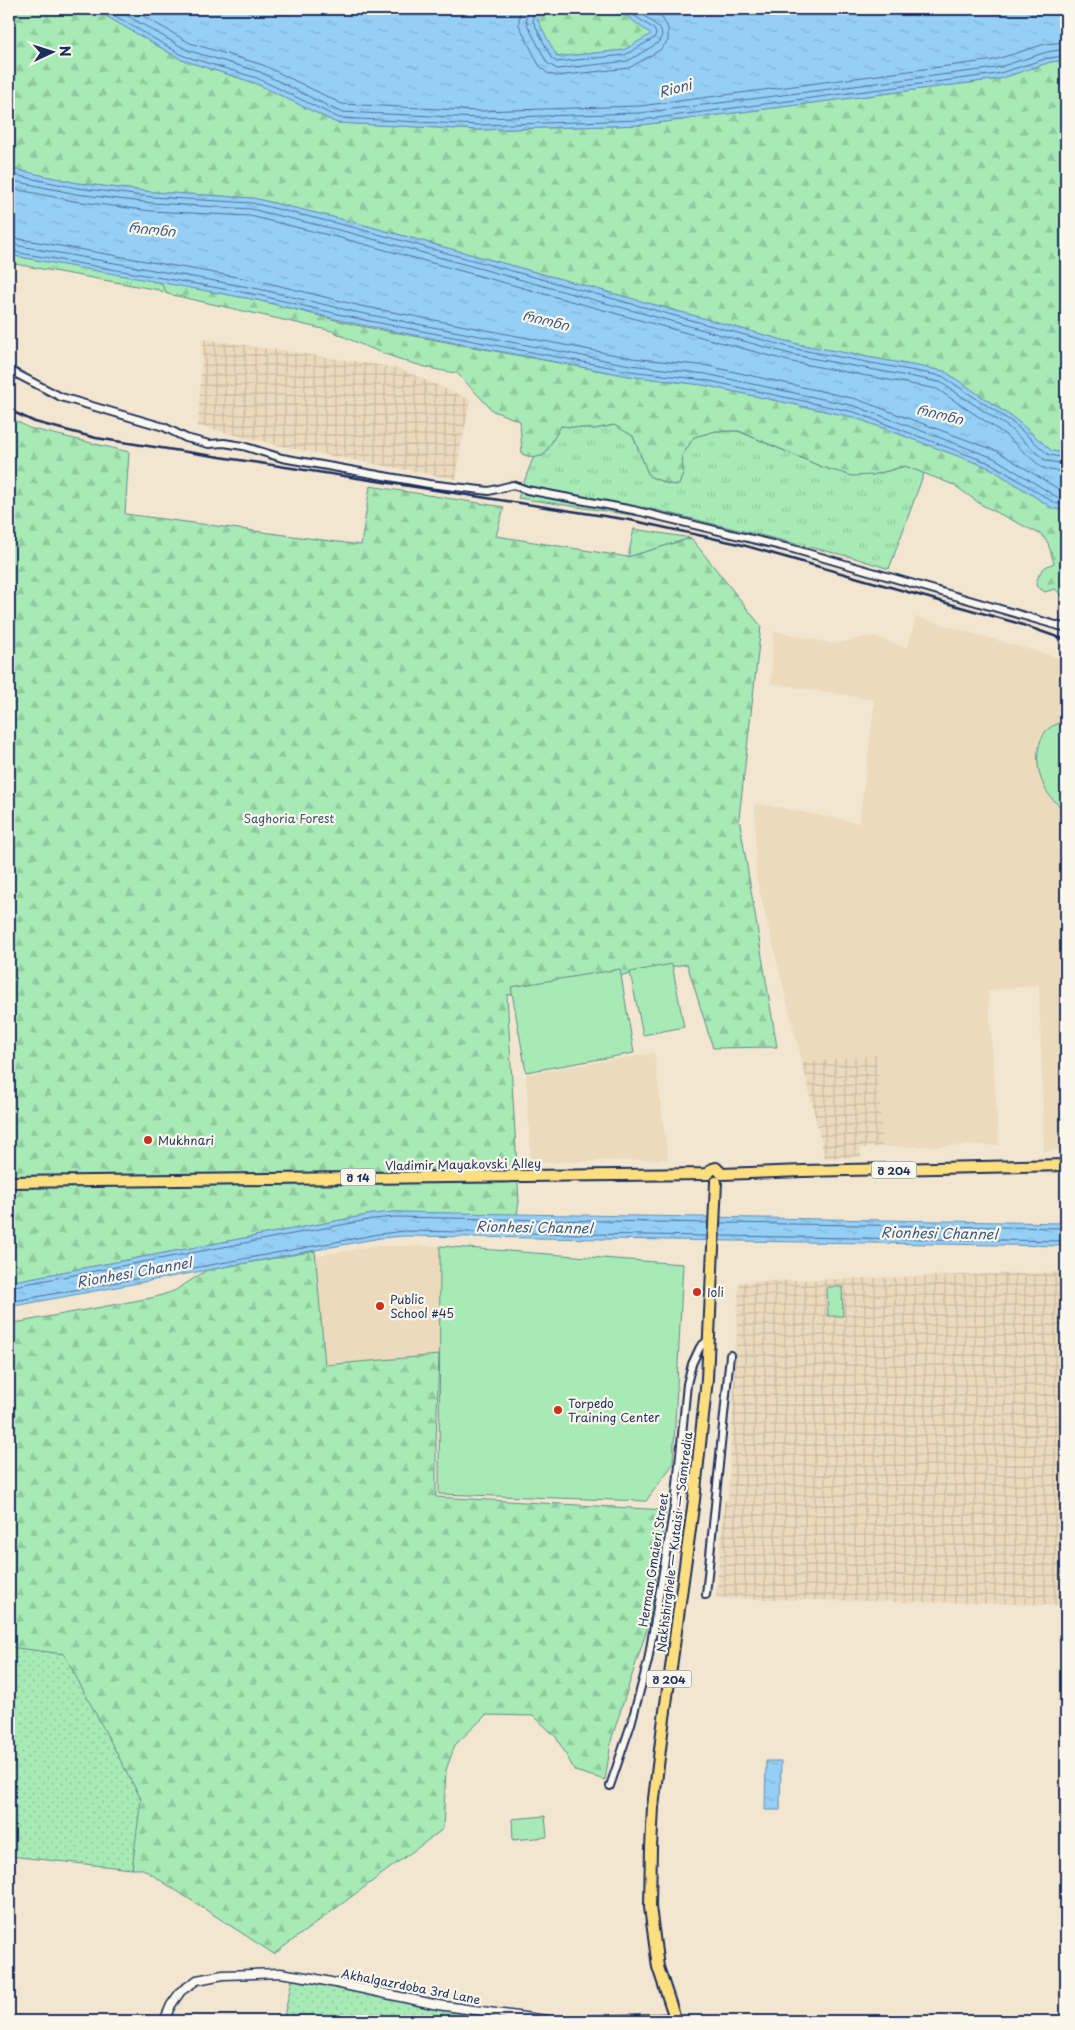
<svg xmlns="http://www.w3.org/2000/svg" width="1075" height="2030" viewBox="0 0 1075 2030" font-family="'Playpen Sans','Noto Sans Georgian',sans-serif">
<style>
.built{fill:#ebdabc}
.industrial{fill:url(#industrial-grid)}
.grass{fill:url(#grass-tufts);stroke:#618c8a}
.forest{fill:url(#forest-firs);stroke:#618c8a}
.garden{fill:url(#garden-dots);stroke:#618c8a}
.pitch{fill:#a7eab5;stroke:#618c8a}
.water{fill:url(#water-ripples);stroke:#648fb9}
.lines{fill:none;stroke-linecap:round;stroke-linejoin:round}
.shore{stroke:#4c6f9a;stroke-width:1}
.minor-casing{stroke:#1b2f5e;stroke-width:10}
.tertiary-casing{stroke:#1b2f5e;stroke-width:11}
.primary-casing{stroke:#1b2f5e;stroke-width:14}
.minor{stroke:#fbf7ec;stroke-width:6}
.tertiary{stroke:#fbf7ec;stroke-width:8}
.primary{stroke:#fedf80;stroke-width:10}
.rail{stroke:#1b2f5e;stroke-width:2.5}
.poi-dot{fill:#c8321e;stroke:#fbf7ec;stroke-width:2}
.labels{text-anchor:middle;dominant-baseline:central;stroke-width:4.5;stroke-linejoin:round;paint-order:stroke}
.shield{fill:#fbf7ec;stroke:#5e6b89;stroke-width:1}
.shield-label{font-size:11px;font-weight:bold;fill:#1b2f5e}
.park-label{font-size:12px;fill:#37546f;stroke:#fbf7ec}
.poi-label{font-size:12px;fill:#1b2f5e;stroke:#fbf7ec;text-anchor:start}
.street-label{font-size:12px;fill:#1b2f5e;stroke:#fbf7ec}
.water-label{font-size:14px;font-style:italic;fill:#3a5784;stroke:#fbf7ec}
</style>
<defs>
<pattern id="industrial-grid" width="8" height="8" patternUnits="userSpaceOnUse" patternTransform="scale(1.25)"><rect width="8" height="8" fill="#ebdabc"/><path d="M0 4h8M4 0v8" fill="none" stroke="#c9bba4"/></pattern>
<pattern id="grass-tufts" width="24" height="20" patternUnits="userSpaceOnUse" patternTransform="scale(1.25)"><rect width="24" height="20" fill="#a7eab5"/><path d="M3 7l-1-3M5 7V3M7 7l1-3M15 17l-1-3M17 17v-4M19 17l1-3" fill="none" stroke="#8fc99e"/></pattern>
<pattern id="forest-firs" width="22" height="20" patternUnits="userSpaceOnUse" patternTransform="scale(1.25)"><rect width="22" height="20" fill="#a7eab5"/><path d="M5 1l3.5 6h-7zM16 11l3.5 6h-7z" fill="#8fc99e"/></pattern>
<pattern id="garden-dots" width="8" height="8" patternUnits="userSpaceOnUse" patternTransform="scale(1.25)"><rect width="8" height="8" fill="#a7eab5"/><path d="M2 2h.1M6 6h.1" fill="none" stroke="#8fc99e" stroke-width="1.8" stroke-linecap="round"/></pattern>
<pattern id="water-ripples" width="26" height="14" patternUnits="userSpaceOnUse" patternTransform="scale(1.25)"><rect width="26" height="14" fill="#95cff5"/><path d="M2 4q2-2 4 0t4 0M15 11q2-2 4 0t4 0" fill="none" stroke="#80b2d4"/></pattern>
</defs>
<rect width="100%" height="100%" fill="#f2e6d0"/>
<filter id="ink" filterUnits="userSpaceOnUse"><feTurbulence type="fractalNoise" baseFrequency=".02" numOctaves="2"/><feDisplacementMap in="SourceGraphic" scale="10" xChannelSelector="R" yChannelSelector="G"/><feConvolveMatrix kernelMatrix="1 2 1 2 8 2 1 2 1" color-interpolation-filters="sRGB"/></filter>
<g filter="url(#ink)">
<!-- built -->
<path class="built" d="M916 617 1066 660V1150L1044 1151 1039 985 988 991 999 1145 882 1147 878 1055 802 1062 756 877 755 803 859 823 875 700 771 683 774 631 834 644 872 636 908 648Z
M654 1053 668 1159 531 1163 526 1074Z
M377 1246H440L439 1355 325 1365 316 1256Z"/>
<!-- industrial -->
<path class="industrial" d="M203 339 398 368 471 400 461 445 456 479 299 450 198 426Z
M878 1055 882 1147 860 1148 861 1157 825 1158 802 1062Z
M1066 1272V1605L716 1598 724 1501 728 1499 739 1282Z"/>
<!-- grass -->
<path class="grass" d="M9 255 160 282 168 294 159 290 9 263Z
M615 425 633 436 649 476 668 484 679 485 683 473 682 456 694 437 716 431H738L822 467 873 475 905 466 924 473 889 569 855 558 644 507 638 516 518 498 533 458 544 455 561 426 594 429Z
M634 529 691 538 628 557Z"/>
<!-- forest -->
<path class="forest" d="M9 9H94L182 60 255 83 337 123 479 130 641 125 999 79 1050 62 1066 60V453L1052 451 1015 419 944 371 797 344 353 222 253 198 153 192 77 183 9 168Z
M544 9H617L652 34 624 50 556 57 537 19Z
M160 282 257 300 355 325 629 376 703 385 853 417 990 468 1054 509 1066 510V598L1063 597 1055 589 1045 592 1036 586C1038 573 1041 568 1054 563L1048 543 1042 535 982 505 954 485 905 466 873 475 852 476 822 467 739 431H716L694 437 682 456 683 473 679 485 668 484 649 476 633 436 614 425 594 429 561 426 544 455 533 458 522 454 520 421 493 411 457 373C419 369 366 348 332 331L168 294Z
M9 417 29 428 129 452 125 514 361 545 370 486 504 507 496 536 628 557 691 538 761 626 739 818 777 1047 713 1048 687 964 507 995 519 1202 517 1215 394 1212 373 1214 9 1282Z
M315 1251 325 1365 439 1355 436 1442V1497L666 1510 649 1623 612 1737 605 1780 575 1771 556 1737 534 1716 486 1715 455 1745 446 1770 443 1829 274 1954 143 1869H132V1862L9 1814V1324L156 1297 174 1291 207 1270Z"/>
<!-- garden -->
<path class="garden" d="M9 1647 64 1654 141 1799 132 1869 9 1856Z
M292 1980 370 1992 439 2008 525 2021H283Z"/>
<!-- pitch -->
<path class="pitch" d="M1066 720V810C1041 798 1028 754 1046 731 1050 726 1060 723 1066 720Z
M672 964 684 1027 643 1035 630 972Z
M620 969 634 1053 526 1072 511 987Z
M440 1246 683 1264 673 1464 646 1501 439 1494Z
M827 1287H842L843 1316H828Z
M545 1816 547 1837 513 1840 512 1819Z"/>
<!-- water -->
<path class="water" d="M94 9H544L537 19 557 57 624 50 651 34 617 9H1066V60L1050 62 999 79 641 125 479 130 337 123 255 83 182 60Z
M9 168 77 183 153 192 253 198 353 222 797 344 944 371 1015 419 1052 451 1066 453V510L1054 509 990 468 853 417 703 385 629 376 357 324 257 300 9 255Z
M394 1212 1066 1223V1246L405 1236 380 1238 9 1307V1282L373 1214Z
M766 1761H781L780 1810H765Z"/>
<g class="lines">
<!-- shore -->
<path class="shore" d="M103 9 184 56 257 78 339 118 479 125 641 120 997 74 1048 58 1066 56
M116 9 187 50 260 72 340 112 479 118 640 113 996 68 1047 52 1066 49
M131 9 190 43 263 65 342 104 479 111 640 106 994 60 1045 44 1066 42
M521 9 519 18V25L539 65 547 73 556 76 629 68 660 50 668 41V28L663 19 649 9
M531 9 526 17 527 24 547 63 557 69 628 61 658 43 662 35 660 28 636 9
M538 9 533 16V21L552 59 557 62 625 55 654 38 656 34 654 29 625 9
M9 174 77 188 152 197 252 203 352 227 796 349 942 376 1012 422 1049 455 1066 458
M9 180 76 194 152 203 251 209 351 233 794 355 940 382 1008 427 1046 461 1066 464
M9 188 74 201 151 211 250 216 349 240 792 362 937 389 1003 433 1041 467 1049 470 1066 472
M9 237 260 281 361 306 632 358 708 366 856 399 997 451 1060 490 1066 491
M9 244 259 289 360 313 630 365 706 374 855 406 994 458 1057 497 1066 499
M9 251 258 295 359 319 630 371 705 380 854 412 992 464 1055 503 1066 505
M720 1223 1066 1228
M720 1236 1066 1241
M9 1287 373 1219 395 1217 708 1223
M9 1302 379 1234 405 1231 707 1236"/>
<defs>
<path id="minor" d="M9 370 61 397 164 427 186 438 209 444 224 443 243 446 282 458 429 484 489 491 513 485 527 490 633 510 793 549 1066 628
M706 1595 730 1355
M610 1786 631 1724 648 1661 676 1495 687 1384 692 1364 700 1347 709 1339"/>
<path id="tertiary" d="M164 2021 171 2005 181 1991 197 1980 223 1975 280 1973 312 1978 438 2005 553 2021 675 2018"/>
<path id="primary" d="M708 1174 712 1169 716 1168 722 1174
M722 1174 803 1171 1066 1165
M9 1182 708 1174
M676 2021 658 1967 650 1907 651 1848 653 1807 662 1733 694 1500 707 1379 716 1182"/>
</defs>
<!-- minor casing -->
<use href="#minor" class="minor-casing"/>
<!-- tertiary casing -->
<use href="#tertiary" class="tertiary-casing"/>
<!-- primary casing -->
<use href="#primary" class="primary-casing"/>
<!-- minor -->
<use href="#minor" class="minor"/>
<!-- tertiary -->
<use href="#tertiary" class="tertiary"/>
<!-- primary -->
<use href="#primary" class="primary"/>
<!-- rail -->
<path class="rail" d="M9 410 35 422 96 438 630 520 739 544 1017 623 1066 640"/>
</g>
</g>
<!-- markers -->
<g class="poi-dot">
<circle cx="148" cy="1140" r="5"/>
<circle cx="697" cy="1292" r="5"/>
<circle cx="380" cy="1306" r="5"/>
<circle cx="558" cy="1410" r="5"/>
</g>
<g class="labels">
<!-- shield labels -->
<g class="shield">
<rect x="871.5" y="1161.5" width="45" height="17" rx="4"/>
<rect x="340.5" y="1168.5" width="35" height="17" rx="4"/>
<rect x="646.5" y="1670.5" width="45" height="17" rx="4"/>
</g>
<g class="shield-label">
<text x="894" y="1170">შ 204</text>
<text x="358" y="1177">შ 14</text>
<text x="669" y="1679">შ 204</text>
</g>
<!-- park labels -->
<g class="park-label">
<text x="289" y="818">Saghoria Forest</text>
</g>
<!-- poi labels -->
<g class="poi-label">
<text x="158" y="1140">Mukhnari</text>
<text x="707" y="1292">Ioli</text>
<text x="390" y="1299">Public<tspan x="390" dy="14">School #45</tspan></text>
<text x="568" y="1403">Torpedo<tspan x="568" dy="14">Training Center</tspan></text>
</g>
<!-- street labels -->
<g class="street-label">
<text transform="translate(463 1164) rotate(-1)">Vladimir Mayakovski Alley</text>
<text transform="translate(674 1542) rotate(-83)">Nakhshirghele — Kutaisi — Samtredia</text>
<text transform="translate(653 1560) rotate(-81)">Herman Gmaieri Street</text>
<text transform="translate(411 1986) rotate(11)">Akhalgazrdoba 3rd Lane</text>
</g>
<!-- water labels -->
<g class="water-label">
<text transform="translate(675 88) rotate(-15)">Rioni</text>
<text transform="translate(152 229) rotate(6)">რიონი</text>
<text transform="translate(546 320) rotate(14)">რიონი</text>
<text transform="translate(940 414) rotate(14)">რიონი</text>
<text transform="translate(534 1227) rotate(1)">Rionhesi Channel</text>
<text transform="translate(939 1233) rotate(1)">Rionhesi Channel</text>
<text transform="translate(134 1272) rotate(-10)">Rionhesi Channel</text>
</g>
</g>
<!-- margin -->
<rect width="1075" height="2030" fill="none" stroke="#fbf7ec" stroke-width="30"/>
<rect x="15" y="15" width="1045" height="2000" fill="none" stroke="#1b2f5e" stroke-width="2" filter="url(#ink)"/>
<!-- north arrow -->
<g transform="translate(52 52) rotate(86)" stroke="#fbf7ec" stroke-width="4" paint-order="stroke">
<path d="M0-4L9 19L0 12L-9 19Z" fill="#1b2f5e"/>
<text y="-8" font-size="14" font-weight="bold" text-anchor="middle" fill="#1b2f5e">N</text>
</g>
</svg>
